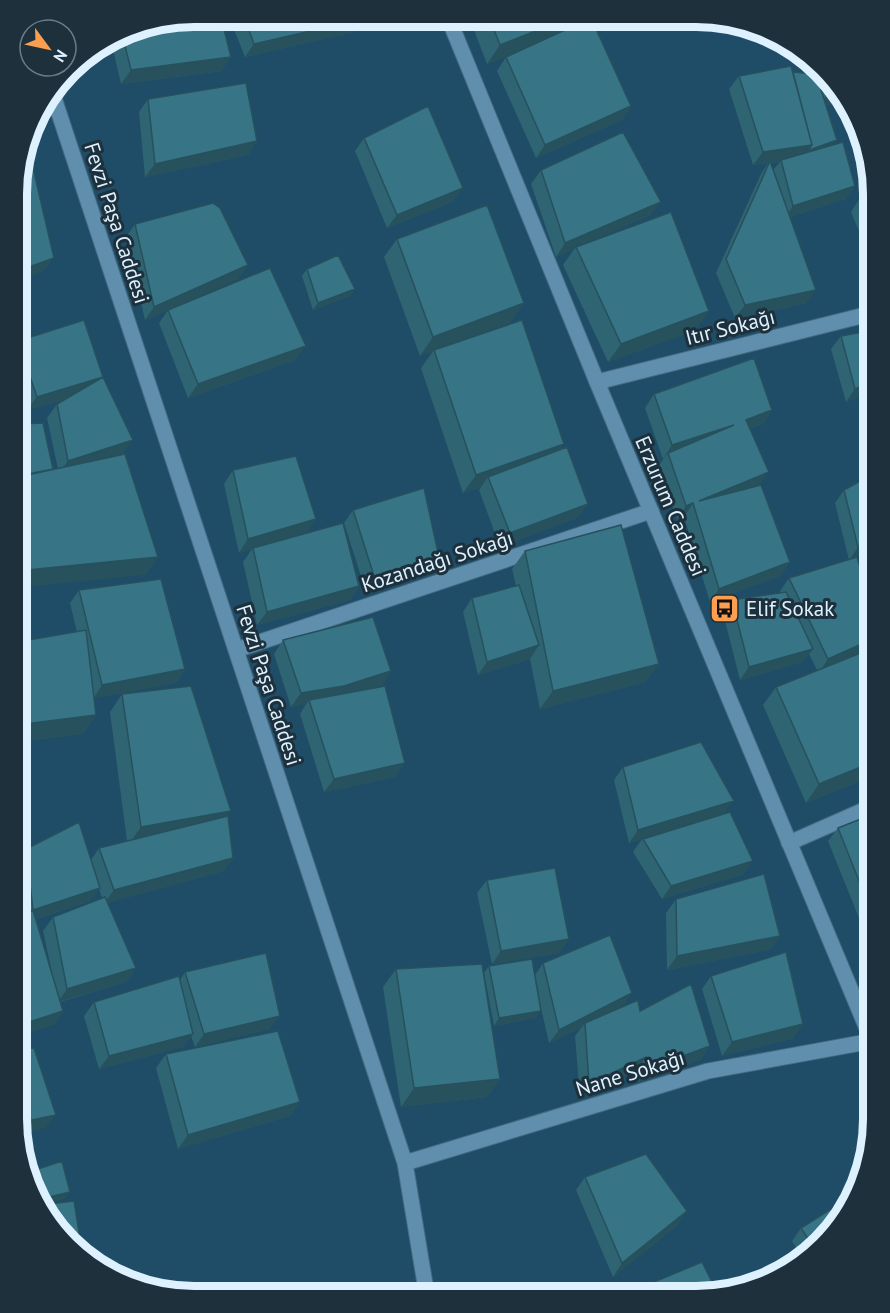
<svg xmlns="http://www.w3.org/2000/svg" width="890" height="1313" viewBox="0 0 890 1313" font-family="'PT Sans',sans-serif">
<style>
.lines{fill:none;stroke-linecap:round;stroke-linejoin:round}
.minor-casing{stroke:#436b81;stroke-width:17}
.tertiary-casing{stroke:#436b81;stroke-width:17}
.minor{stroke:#608ead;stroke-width:15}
.tertiary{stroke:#608ead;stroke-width:15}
.wall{fill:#2f6472;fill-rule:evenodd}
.shaded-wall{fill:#26515d}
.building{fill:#377485;stroke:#26515d;stroke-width:1.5}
.labels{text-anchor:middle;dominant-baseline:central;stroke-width:6;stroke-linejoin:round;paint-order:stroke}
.street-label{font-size:21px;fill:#def1fe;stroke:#1d303c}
.poi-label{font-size:21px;fill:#def1fe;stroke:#1d303c;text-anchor:start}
.rim{fill:none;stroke:#def1fe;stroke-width:8}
</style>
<rect width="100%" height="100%" fill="#1f4c67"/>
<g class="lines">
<defs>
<path id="minor" d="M52 92 405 1163 427 1296
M597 382 873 313
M236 650 651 511
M789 843 873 806
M405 1163 708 1071 872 1041"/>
<path id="tertiary" d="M448 17 597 382 873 1043"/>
</defs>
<!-- minor casing -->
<use href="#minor" class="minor-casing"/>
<!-- tertiary casing -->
<use href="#tertiary" class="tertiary-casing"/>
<!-- minor -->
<use href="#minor" class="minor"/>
<!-- tertiary -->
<use href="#tertiary" class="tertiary"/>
</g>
<!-- wall -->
<path class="wall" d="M229 17H386L380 26 245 57Z
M469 17 602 18 593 21 631 106 622 120 536 158 497 71 506 57 524 49 487 64Z
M664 18H684L668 28Z
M137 26 222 71 121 84 111 41Z
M819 71 847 106 846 108 826 104 837 140 833 145 855 186 846 199 790 217 807 303 735 318 716 273 761 174 768 163 753 165 729 89 739 76 818 80 817 73ZM780 162 773 170 771 163Z
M148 99 257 141 248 155 145 177 139 112Z
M364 138 454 201 387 228 355 151Z
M541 170 651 215 589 242 696 330 608 362 563 265 575 248 556 257 531 184Z
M873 194V265L851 212 860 198Z
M135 224 248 265 238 279 176 306 296 360 188 398 159 323 168 310 145 320 126 237Z
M397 239 511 322 459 341 561 449 579 517 500 547 479 490 481 487 463 493 421 368 433 351 420 356 384 257Z
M307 269 355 289 350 296 313 310 302 276Z
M841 336 873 391 846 402 831 349Z
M18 341 124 453 112 457 158 557 145 575 53 469H58L47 418 57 404 66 399 27 410 18 382Z
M654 394 772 410 763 424 749 429 760 485 790 562 780 576 710 602 684 517 677 519 658 467 664 458 663 459 645 408Z
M873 454V549L856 557 859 564 866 554 873 551V647L872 648 873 776 806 803 763 705 776 687 817 670 809 654 803 662 740 680 723 613 732 600 781 593 780 591 789 578 849 560 835 503 844 490 871 476 866 464Z
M233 470 316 519 307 532 270 543 359 586 350 600 257 625 243 562 252 549 239 553 224 484Z
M353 510 429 571 365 589 344 523Z
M525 551 646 682 540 709 530 659 478 675 463 612 472 598 516 586 512 569Z
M79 590 185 669 176 683 94 698 96 715 83 734 17 742V642L77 632 70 603Z
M283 640 391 671 382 685 369 689 405 763 395 777 324 792 300 714 306 704 291 707 274 654Z
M122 694 228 816 233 858 224 871 107 903 136 968 126 982 60 1002 63 1011 54 1025 22 915 17 862 26 849 91 860 99 848 127 841 110 712ZM99 889 102 898 53 917 43 931 53 977 36 919 90 901Z
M623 767 724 814 744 874 662 899 633 852 642 839 629 843 614 780Z
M873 814V953L828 841 838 828Z
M487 880 569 939 559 953 492 964 477 893Z
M676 899 780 936 771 949 667 970 666 913Z
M543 963 623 1006 640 1011 710 1046 700 1060 638 1082 636 1070 580 1097 575 1036 581 1028 549 1043 538 995 536 1018 494 1026 484 973 489 966 535 975Z
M396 969 500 1079 487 1097 401 1107 383 987Z
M185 972 270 1029 195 1047 191 1036 183 1047 99 1069 84 1016 94 1002 180 980Z
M711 976 794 1038 722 1056 702 989Z
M166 1054 300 1102 290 1116 178 1149 156 1068Z
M585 1177 678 1225 613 1277 576 1190Z
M843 1218 800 1255 792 1241 801 1228Z"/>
<!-- shaded-wall -->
<path class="shaded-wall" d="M371 17H386L380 26 245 57 254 44Z
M569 18H602L487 64 500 45Z
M675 18H684L668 28Z
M231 57 222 71 121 84 131 70Z
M826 96 842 99 847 106 846 108 821 103Z
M631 106 622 120 536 158 545 145Z
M837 140 832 147 781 160 780 162 769 163 770 161 768 163 753 165 763 152Z
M257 141 248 155 145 177 155 164Z
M855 186 846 199 784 219 793 206Z
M463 188 454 201 387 228 397 215Z
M661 202 651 215 556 257 565 243Z
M54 258 44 271 18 281V271Z
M248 265 238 279 145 320 154 307Z
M355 289 350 296 313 310 318 303Z
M816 290 807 303 735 318 745 305Z
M524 303 511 322 420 356 433 337Z
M709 311 696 330 608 362 621 344Z
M306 346 296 360 188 398 198 384Z
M103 377 93 391 27 410 37 397Z
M873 381V391L846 402 855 389Z
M772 410 763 424 736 434 746 420Z
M734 425 668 453 664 458 663 459 672 445Z
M133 440 124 453 59 474 68 461Z
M564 444 551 462 488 477 481 487 463 493 476 475Z
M769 472 759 486 699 501Z
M693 503 684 517 677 519 686 506Z
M588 504 579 517 500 547 510 533Z
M316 519 307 532 239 553 248 539Z
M873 540V549L849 561 858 547Z
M158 557 145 575 17 588V571Z
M439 557 429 571 365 589 374 576Z
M790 562 780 576 710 602 719 589Z
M359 586 350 600 257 625 267 612Z
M873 639V647L872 649 819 673 828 659Z
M539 645 530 659 478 675 487 662Z
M813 649 803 662 740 680 749 667Z
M659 664 646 682 540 709 553 691Z
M185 669 176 683 93 699 102 685Z
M391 671 382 685 335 699 309 700 306 704 291 707 301 693Z
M96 715 83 734 17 742V725Z
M873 762V776L806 803 819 784Z
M405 763 395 777 324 792 334 779Z
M734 801 724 814 629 843 638 830Z
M231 811 218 829 128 845 141 827Z
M233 858 224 871 104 904 114 890Z
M753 861 744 874 662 899 671 886Z
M100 888 90 901 23 923 33 910Z
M780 936 771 949 667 970 677 956Z
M569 939 559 953 492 964 501 951Z
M136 968 126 982 58 1002 67 989Z
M632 993 623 1007 585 1023 581 1028 549 1043 559 1030Z
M63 1011 54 1025 17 1037V1026Z
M541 1011 536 1018 494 1026 499 1018Z
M280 1016 270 1029 195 1047 204 1034Z
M803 1024 794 1038 722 1056 732 1042Z
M193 1034 183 1047 99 1069 109 1056Z
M710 1046 700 1060 638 1082 648 1069Z
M646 1057 636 1070 580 1097 589 1084Z
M500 1079 487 1097 401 1107 414 1088Z
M300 1102 290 1116 178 1149 188 1135Z
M56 1115 46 1128 20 1134 18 1123Z
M70 1192 65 1199 41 1205 37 1200Z
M687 1211 678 1225 613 1277 622 1263Z"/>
<!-- building -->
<path class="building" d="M194 16 221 17 231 57 131 70 122 34 137 26Z
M244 17H371L254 44Z
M489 17 569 18 500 45Z
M591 18 631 106 545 145 506 57Z
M791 66 812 145 763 152 739 76Z
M793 72 816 74 837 140 807 151 812 145Z
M824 78 842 99 826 96Z
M246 83 257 141 155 164 148 99Z
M428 106 463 188 397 215 364 138Z
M623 132 661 202 565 243 541 170Z
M843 142 855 186 793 206 781 160Z
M770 161 816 290 745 305 726 259Z
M33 168 54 258 18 271V174Z
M873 191V230L860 198Z
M213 203 220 208 248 265 154 307 135 224Z
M487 205 524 303 433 337 397 239Z
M671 212 709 311 621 344 576 247Z
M338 255 355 289 318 303 307 269Z
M270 268 306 346 198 384 168 310Z
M84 320 103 377 133 440 68 461 57 404 103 377 37 397 18 341Z
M522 320 564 444 476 475 434 350Z
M873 330V381L855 389 841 336Z
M754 358 772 410 746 420 769 472 699 501 761 485 790 562 719 589 693 503 686 506 668 453 734 425 672 445 654 394Z
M43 423 53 469 18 476V424Z
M567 447 588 504 510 533 488 477Z
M125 454 158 557 17 571 18 477Z
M296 456 316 519 248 539 233 470Z
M873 474V540L858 547 844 490Z
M424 488 439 557 374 576 353 510Z
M343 523 359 586 267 612 253 548Z
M621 525 659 664 553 691 525 551Z
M873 551V574L866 554Z
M857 557 873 611V639L828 659 789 578Z
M161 579 185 669 102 685 79 590Z
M519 585 539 645 487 662 472 598Z
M786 592 813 649 749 667 732 600Z
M373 617 391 671 344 686 301 693 283 640Z
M86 630 96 715 17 725V642Z
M873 648V762L819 784 776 687Z
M191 686 231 811 141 827 122 694Z
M385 686 405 763 334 779 309 700Z
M701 742 734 801 638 830 623 767Z
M730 812 753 861 671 886 643 839Z
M873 814V916L838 828Z
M228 816 233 858 114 890 99 848Z
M79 822 100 888 33 910 63 1011 17 1026V918L33 910 26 849Z
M555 868 569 939 501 951 487 880Z
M764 874 780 936 677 956 676 899Z
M105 897 136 968 67 989 53 917Z
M610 935 632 993 559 1030 543 963Z
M786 952 803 1024 732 1042 711 976Z
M266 953 280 1016 204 1034 185 972Z
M532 959 541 1011 499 1018 489 966Z
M482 964 500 1079 414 1088 396 969Z
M179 976 193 1034 109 1056 94 1002Z
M691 984 710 1046 648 1069 646 1057 589 1084 585 1023 638 1000 640 1011Z
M278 1031 300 1102 188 1135 166 1054Z
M34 1048 56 1115 18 1123 16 1119 17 1049Z
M646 1154 687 1211 622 1263 585 1177Z
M62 1161 70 1192 37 1200 35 1197 29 1172Z
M850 1197 843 1218 812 1245 801 1228Z
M74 1201 82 1251 41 1205Z
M702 1262 717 1292 696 1296H630V1292Z"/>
<!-- icons -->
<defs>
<symbol id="bus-square" viewBox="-11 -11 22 22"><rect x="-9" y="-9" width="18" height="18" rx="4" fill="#fb9e50" stroke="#1d303c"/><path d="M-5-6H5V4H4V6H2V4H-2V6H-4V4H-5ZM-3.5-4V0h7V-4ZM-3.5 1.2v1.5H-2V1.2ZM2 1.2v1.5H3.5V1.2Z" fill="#111"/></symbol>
</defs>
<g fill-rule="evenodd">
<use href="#bus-square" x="708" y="592" width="33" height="33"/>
</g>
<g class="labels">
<!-- street labels -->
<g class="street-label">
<text transform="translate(117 223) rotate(72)">Fevzi Paşa Caddesi</text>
<text transform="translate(730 327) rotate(-14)">Itır Sokağı</text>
<text transform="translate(671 506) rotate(67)">Erzurum Caddesi</text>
<text transform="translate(437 561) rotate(-18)">Kozandağı Sokağı</text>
<text transform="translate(269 685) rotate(72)">Fevzi Paşa Caddesi</text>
<text transform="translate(630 1073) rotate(-17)">Nane Sokağı</text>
</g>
<!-- poi labels -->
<g class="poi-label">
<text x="746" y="608">Elif Sokak</text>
</g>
</g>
<!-- crop -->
<path d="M0 0H890V1313H0ZM194 27H696A167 167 0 0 1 863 194V1119A167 167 0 0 1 696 1286H194A167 167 0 0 1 27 1119V194A167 167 0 0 1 194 27Z" fill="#1d303c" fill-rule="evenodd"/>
<path class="rim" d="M194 27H696A167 167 0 0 1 863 194V1119A167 167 0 0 1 696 1286H194A167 167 0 0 1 27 1119V194A167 167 0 0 1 194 27Z"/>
<!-- north arrow -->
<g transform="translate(48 48) rotate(123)"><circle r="28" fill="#1d303c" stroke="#6a7d8a" stroke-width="1.5"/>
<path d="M0-4.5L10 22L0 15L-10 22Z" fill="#fb9e50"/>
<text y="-9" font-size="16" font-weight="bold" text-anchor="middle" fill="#def1fe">N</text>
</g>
</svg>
